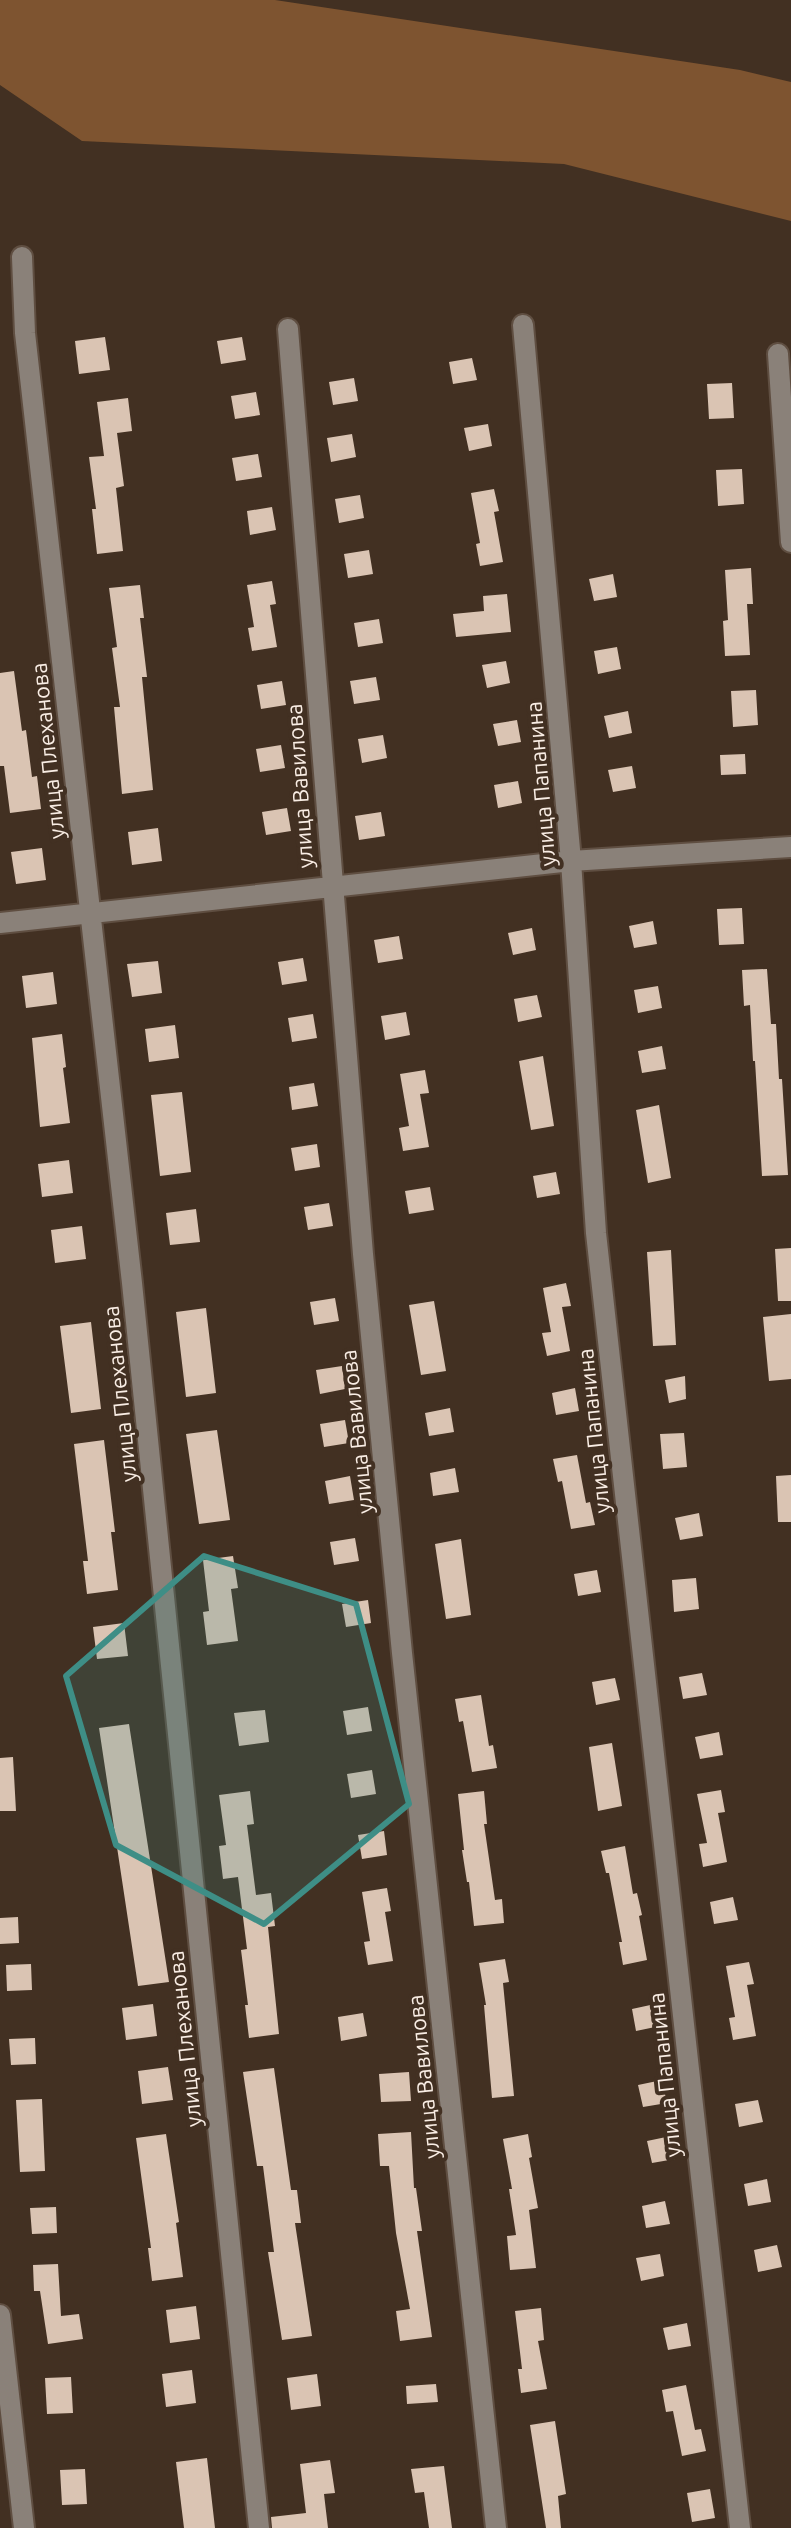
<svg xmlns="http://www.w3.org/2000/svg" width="791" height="2528" viewBox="0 0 791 2528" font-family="Ubuntu,sans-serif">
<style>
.green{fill:#7e5430}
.building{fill:#dac4b3}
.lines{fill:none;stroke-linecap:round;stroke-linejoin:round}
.minor-casing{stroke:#5f4e41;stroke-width:24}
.minor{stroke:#8a8179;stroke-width:20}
.marked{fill:#3e8e86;fill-opacity:0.2;stroke:#3e8e86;stroke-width:6;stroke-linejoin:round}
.labels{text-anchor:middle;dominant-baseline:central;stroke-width:8;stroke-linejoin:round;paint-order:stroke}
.street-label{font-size:22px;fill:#f9ede4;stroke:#423022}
</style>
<rect width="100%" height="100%" fill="#423022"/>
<!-- green -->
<path class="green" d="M0 0H275L740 70 791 82V221L564 164 82 141 0 85Z"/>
<!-- building -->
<path class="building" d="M105 337 110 370 79 374 75 341Z
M242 337 246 360 221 364 217 341Z
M472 358 477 380 453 384 449 362Z
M354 378 358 401 333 405 329 382Z
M732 383 734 418 709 419 707 384Z
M256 392 260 415 235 419 231 396Z
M128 398 132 431 117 433 124 486 116 488 123 551 97 554 92 509H96L89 457 104 456 97 402Z
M488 424 492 446 469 451 464 428Z
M352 434 356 457 331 462 327 438Z
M258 454 262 477 236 481 232 458Z
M742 469 744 504 718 506 716 470Z
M494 489 499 511 494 512 503 562 480 566 476 544 480 543 471 493Z
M360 495 364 518 339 523 335 499Z
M272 507 276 530 250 535 247 511Z
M369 550 373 574 348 578 344 554Z
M751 568 753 604H747L750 655 725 656 723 621 728 620 725 570Z
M613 574 617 597 594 601 589 579Z
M272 581 276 604 270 605 277 647 252 651 248 628 254 627 247 585Z
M140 585 144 618H140L147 677H142L153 790 122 794 114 707H120L112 648 117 647 109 588Z
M507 594 511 632 456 637 453 614 484 611 483 596Z
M379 619 383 643 358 647 354 623Z
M617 647 621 669 598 674 594 651Z
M506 661 510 683 487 688 482 665Z
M14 671 22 731 26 730 32 777 37 776 41 809 10 813 4 766H0V673Z
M376 677 380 700 354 704 350 681Z
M282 681 286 705 261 709 257 685Z
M756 690 758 725 733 727 731 691Z
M628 711 632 733 609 738 604 716Z
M517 720 521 742 498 746 493 724Z
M383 735 387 758 362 763 358 739Z
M281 745 285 768 260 772 256 749Z
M745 754 746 774 721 775 720 755Z
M632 766 636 788 613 792 608 770Z
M518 781 522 803 498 808 494 785Z
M287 808 291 831 266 835 262 812Z
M381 812 385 836 359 840 355 816Z
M158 828 162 861 132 865 128 832Z
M42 848 46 880 16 884 11 852Z
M742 908 744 944 719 945 717 909Z
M653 921 657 944 634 948 629 926Z
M532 928 536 950 513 955 508 933Z
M399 936 403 959 378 963 374 940Z
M303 958 307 981 282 985 278 962Z
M158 961 162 993 132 997 127 964Z
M767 969 771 1024H776L779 1079H782L788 1175 762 1176 755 1061H753L750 1005 744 1006 742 970Z
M53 972 57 1004 26 1008 22 976Z
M658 986 662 1008 638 1013 634 990Z
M537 995 542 1017 518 1022 514 999Z
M406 1012 410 1035 385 1040 381 1016Z
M313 1014 317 1038 292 1042 288 1018Z
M175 1025 179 1058 149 1062 145 1029Z
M62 1034 66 1067 63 1068 70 1123 40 1127 32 1038Z
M662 1046 666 1069 642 1073 638 1051Z
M543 1056 554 1126 531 1130 519 1061Z
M425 1070 429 1093 420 1094 429 1147 403 1151 399 1128 409 1126 400 1074Z
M314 1083 318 1106 292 1110 289 1087Z
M182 1092 191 1172 160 1176 151 1095Z
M659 1105 671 1178 648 1183 636 1110Z
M317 1144 320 1167 295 1171 291 1148Z
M69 1160 73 1193 42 1197 38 1164Z
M556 1172 560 1194 537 1198 533 1176Z
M430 1187 434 1210 409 1214 405 1191Z
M329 1203 333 1226 308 1230 304 1207Z
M196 1209 200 1242 170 1245 166 1213Z
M82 1226 86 1259 55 1263 51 1230Z
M791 1248V1301H778L775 1249Z
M671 1250 676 1345 653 1346 647 1252Z
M566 1283 571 1306 562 1307 570 1351 547 1356 542 1333 551 1332 543 1288Z
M335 1298 339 1321 314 1325 310 1302Z
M434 1301 446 1371 421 1375 409 1305Z
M206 1308 216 1393 186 1397 176 1312Z
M791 1314V1379L769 1381 763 1317Z
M91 1322 101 1409 71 1413 60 1326Z
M342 1366 345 1389 320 1394 316 1370Z
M685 1376 686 1399 669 1403 665 1380Z
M575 1388 579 1411 556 1415 552 1393Z
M450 1408 454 1432 429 1436 425 1413Z
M345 1420 349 1443 324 1447 320 1424Z
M217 1430 230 1520 199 1524 186 1434Z
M684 1433 687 1467 663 1469 660 1434Z
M104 1440 115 1532H111L118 1590 87 1594 83 1561H88L74 1444Z
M577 1455 586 1503 590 1502 595 1525 571 1529 562 1481 558 1482 553 1459Z
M455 1468 459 1492 433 1496 430 1473Z
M791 1475V1522H778L776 1476Z
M350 1476 354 1500 329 1504 325 1481Z
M699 1513 703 1536 680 1540 675 1518Z
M355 1538 359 1561 334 1565 330 1542Z
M461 1539 471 1615 446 1619 435 1544Z
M233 1556 238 1588 231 1589 238 1641 207 1645 203 1612 209 1611 203 1560Z
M597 1570 601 1592 578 1596 574 1574Z
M696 1578 699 1609 674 1612 672 1580Z
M368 1600 371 1623 346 1627 342 1604Z
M124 1623 128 1656 97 1659 93 1627Z
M702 1673 707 1695 683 1699 679 1677Z
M615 1678 620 1700 596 1705 592 1682Z
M481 1695 489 1746 493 1745 497 1768 472 1772 463 1721 459 1722 455 1699Z
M368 1707 372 1731 347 1735 343 1711Z
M265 1710 269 1742 239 1746 234 1713Z
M129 1724 169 1982 138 1986 99 1728Z
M719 1732 723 1755 700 1759 695 1737Z
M612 1743 622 1806 598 1811 589 1747Z
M13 1757 16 1811H0V1758Z
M372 1770 376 1794 351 1798 347 1774Z
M721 1790 725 1812 718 1813 727 1862 703 1867 699 1844 707 1843 697 1794Z
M250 1791 254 1824 247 1825 256 1895 271 1893 275 1926 268 1927 279 2034 249 2038 245 2005H248L241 1950 247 1949 238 1877 223 1879 219 1846 226 1845 219 1795Z
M484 1791 487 1824H484L495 1900 502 1899 504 1923 474 1926 469 1882H467L462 1850H464L458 1794Z
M384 1831 387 1855 362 1859 358 1835Z
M625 1846 633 1894 637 1893 642 1915 639 1916 647 1960 623 1965 619 1942H622L609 1873H606L601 1851Z
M387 1888 391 1911 385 1912 393 1961 368 1965 364 1942 370 1941 362 1892Z
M733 1897 738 1920 714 1924 710 1902Z
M18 1917 19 1943 0 1944V1918Z
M505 1959 509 1982 503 1983 514 2096 492 2098 484 2005H486L479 1963Z
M749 1962 754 1984 747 1985 756 2036 733 2040 729 2018 735 2017 726 1966Z
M31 1964 32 1990 7 1991 6 1965Z
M153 2004 157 2036 126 2040 122 2008Z
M655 2004 660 2026 636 2031 632 2009Z
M363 2013 367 2036 341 2041 338 2017Z
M35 2038 36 2064 11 2065 9 2039Z
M168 2067 173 2100 142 2104 138 2071Z
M274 2068 291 2190H297L301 2223H295L312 2336 282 2340 268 2252H274L263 2166H257L243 2072Z
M409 2072 411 2101 381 2102 379 2074Z
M662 2080 667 2103 643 2107 638 2085Z
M42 2099 45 2171 20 2172 16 2100Z
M758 2100 763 2122 739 2127 735 2104Z
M411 2132 414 2188H416L422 2231H417L432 2337 400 2341 396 2311 410 2309 396 2233 389 2166H380L378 2134Z
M166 2134 179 2222 176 2223 183 2277 152 2281 148 2248H151L136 2138Z
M528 2134 532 2157 529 2158 538 2208 529 2210 536 2268 510 2270 507 2236 516 2235 509 2189H512L503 2139Z
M671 2136 675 2159 652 2163 647 2141Z
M767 2179 771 2202 748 2206 744 2184Z
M665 2201 670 2224 646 2228 642 2206Z
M56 2207 57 2233 32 2234 30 2208Z
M777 2245 782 2267 758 2272 754 2250Z
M660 2254 664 2276 641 2281 636 2258Z
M58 2264 61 2316 79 2314 83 2339 48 2344 40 2291H34L33 2265Z
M196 2306 200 2339 170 2343 166 2310Z
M541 2308 544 2340 538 2341 547 2389 521 2393 518 2369H522L515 2311Z
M687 2323 691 2346 668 2350 663 2328Z
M192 2370 196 2403 166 2407 162 2374Z
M317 2374 321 2406 291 2410 287 2378Z
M71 2377 73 2413 47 2414 45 2378Z
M436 2384 438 2402 407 2404 406 2386Z
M686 2385 695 2430 701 2429 706 2451 682 2456 673 2411 666 2412 662 2390Z
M555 2421 566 2494 558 2496 561 2528H546L530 2425Z
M207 2458 215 2528H184L176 2462Z
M330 2460 335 2493 324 2494 328 2528H272L271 2517 306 2513 300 2464Z
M444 2466 452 2528H429L424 2492 415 2493 411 2469Z
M85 2469 87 2504 62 2505 60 2470Z
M710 2489 715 2518 692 2522 687 2493Z"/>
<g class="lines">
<defs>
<path id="minor" d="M22 257 25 333 132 1283 259 2528
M523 325 571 861 596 1233 740 2528
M288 329 363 1254 402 1653 496 2528
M778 354 791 542
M0 923 571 861 791 847
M0 2315 24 2528"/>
</defs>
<!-- minor casing -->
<use href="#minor" class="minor-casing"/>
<!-- minor -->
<use href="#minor" class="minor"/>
</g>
<!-- marked area -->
<path class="marked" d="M204 1556 356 1604 409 1804 264 1924 116 1845 66 1676Z"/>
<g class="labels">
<!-- street labels -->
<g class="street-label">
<text transform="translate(47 751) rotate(-96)">улица Плеханова</text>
<text transform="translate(540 784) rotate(-95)">улица Папанина</text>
<text transform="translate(299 786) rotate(-94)">улица Вавилова</text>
<text transform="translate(119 1394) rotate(-96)">улица Плеханова</text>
<text transform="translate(593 1431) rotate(-96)">улица Папанина</text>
<text transform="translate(356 1432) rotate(-96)">улица Вавилова</text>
<text transform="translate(184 2039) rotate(-96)">улица Плеханова</text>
<text transform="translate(664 2075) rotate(-96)">улица Папанина</text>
<text transform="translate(423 2077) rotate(-96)">улица Вавилова</text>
</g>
</g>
</svg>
